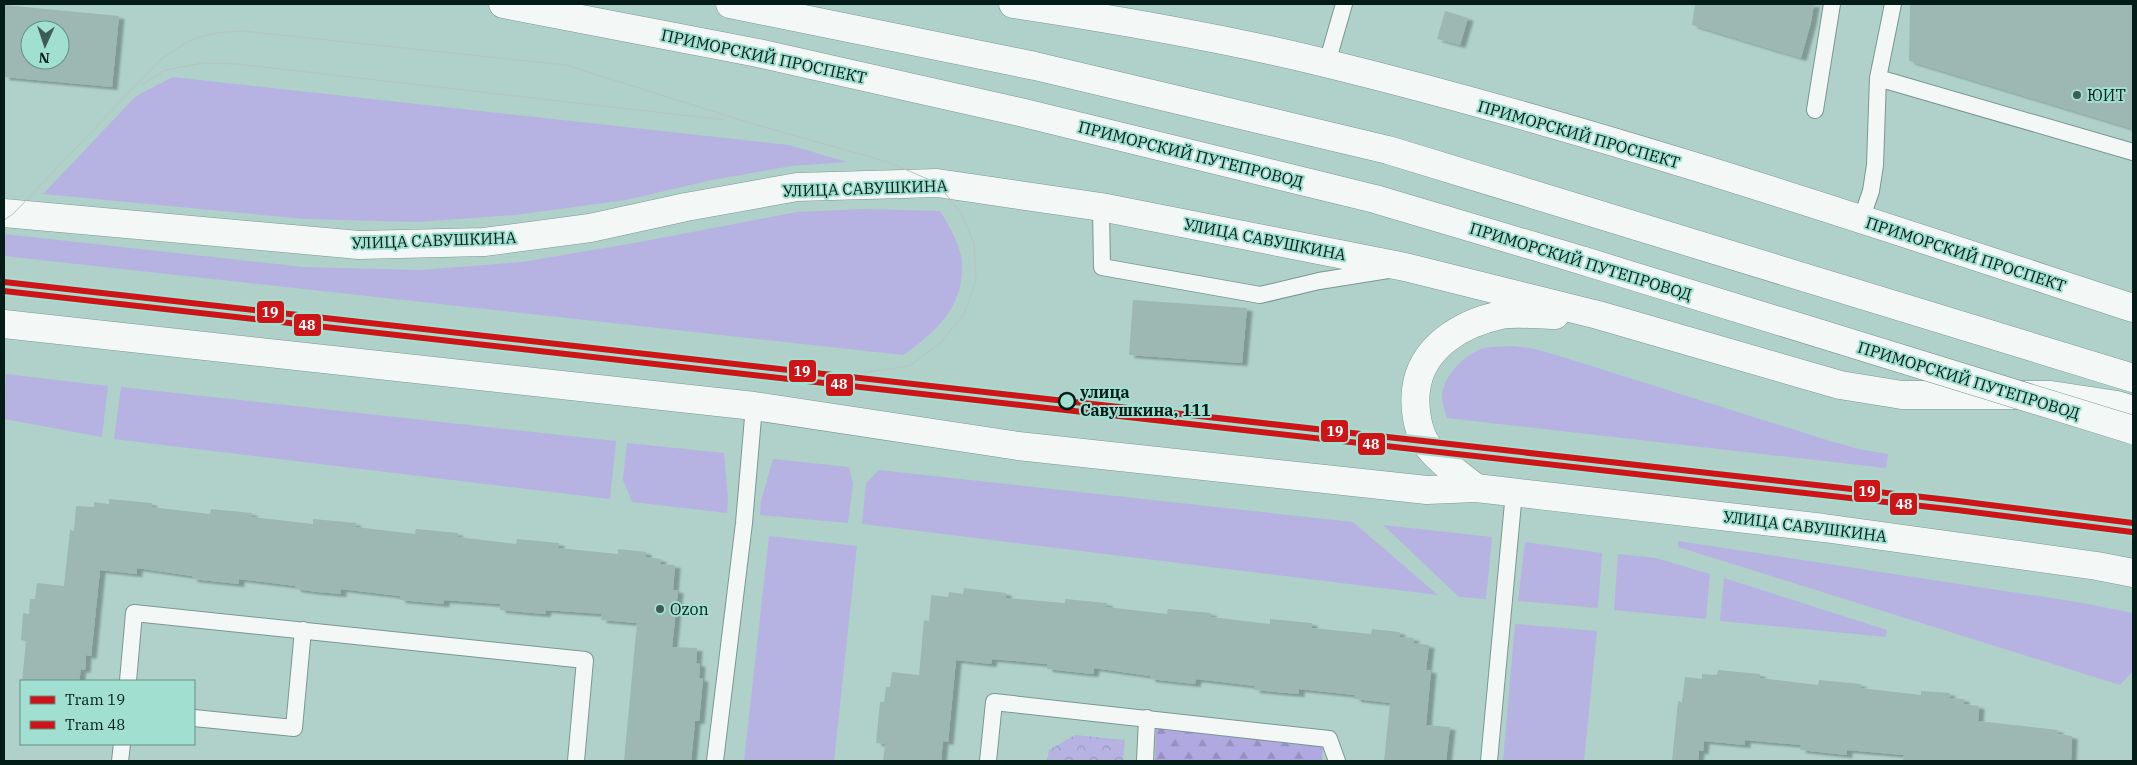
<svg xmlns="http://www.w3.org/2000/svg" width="2137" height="765" viewBox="0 0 2137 765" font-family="'IBM Plex Serif',serif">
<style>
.green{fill:#b6b3e2}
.forest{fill:url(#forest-firs)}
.park{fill:url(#park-crowns)}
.building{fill:#9db8b2;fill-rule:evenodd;filter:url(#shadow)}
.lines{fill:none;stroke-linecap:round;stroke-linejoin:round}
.lane-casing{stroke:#7b9690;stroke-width:18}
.secondary-casing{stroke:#7b9690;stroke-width:29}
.primary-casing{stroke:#7b9690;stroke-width:29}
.lane{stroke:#f3f8f7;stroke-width:16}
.secondary{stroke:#f3f8f7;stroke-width:28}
.primary{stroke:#f3f8f7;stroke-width:28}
.tram{stroke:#b8c3c0;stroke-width:1}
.primary-bridge-casing{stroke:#7b9690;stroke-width:29;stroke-linecap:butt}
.primary-bridge{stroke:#f3f8f7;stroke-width:28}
.tram-1-casing{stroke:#a1dfd1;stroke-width:10}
.tram-2-casing{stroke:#a1dfd1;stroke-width:10}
.tram-1{stroke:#ce1417;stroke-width:6}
.tram-2{stroke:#ce1417;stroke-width:6}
.poi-dot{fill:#3f5b55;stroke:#a1dfd1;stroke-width:2}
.stop-dot{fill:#a1dfd1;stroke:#031c17;stroke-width:2.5}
.labels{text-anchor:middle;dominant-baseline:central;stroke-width:4;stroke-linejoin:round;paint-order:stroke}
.street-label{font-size:16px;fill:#031c17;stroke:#a1dfd1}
.poi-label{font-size:16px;fill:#031c17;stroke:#a1dfd1;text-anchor:start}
.stop-label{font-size:16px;font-weight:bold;fill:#031c17;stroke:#a1dfd1;text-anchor:start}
.line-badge{stroke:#a1dfd1;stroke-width:2}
.badge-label{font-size:14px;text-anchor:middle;font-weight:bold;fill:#fff}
</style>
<defs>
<pattern id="forest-firs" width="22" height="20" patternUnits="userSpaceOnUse" patternTransform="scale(1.25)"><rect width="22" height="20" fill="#afa8e1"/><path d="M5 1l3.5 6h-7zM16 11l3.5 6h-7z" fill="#9590c0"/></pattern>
<pattern id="park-crowns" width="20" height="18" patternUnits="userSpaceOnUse" patternTransform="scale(1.25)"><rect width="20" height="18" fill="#b6b3e2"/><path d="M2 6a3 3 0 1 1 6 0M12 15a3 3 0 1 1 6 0" fill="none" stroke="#9b99c1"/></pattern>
<filter id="shadow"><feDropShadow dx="5.5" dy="3" stdDeviation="1" flood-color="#0004"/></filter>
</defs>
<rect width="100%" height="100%" fill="#afd1c9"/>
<!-- green -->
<path class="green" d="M173 77 789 145 847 162 791 166 712 180 626 200 515 215 418 222 305 219 43 194 136 96Z
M863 209 940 211C949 226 961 245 962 263 964 307 936 332 903 355L4 256V234L303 267 420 270 522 262 640 242 797 212Z
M1512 346 1531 348 1553 354 1827 440 1859 449 1888 454 1886 468 1447 418C1445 412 1443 405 1442 399 1441 378 1463 356 1481 349 1490 346 1502 347 1512 346Z
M6 374 108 386 102 437 4 419Z
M121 387 616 441 610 499 114 439Z
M627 443 724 453 728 499 727 513 632 502 623 480Z
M773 459 849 467 853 484 848 523 760 515 761 501Z
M879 470 1353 522 1438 595 862 524 866 483Z
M1383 525 1492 537 1486 599 1459 597Z
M769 536 857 546 834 761H744Z
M1678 541 2077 602 2133 613V671L2120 685 1678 547Z
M1525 542 1602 553 1598 608 1518 601Z
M1618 554 1656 558 1710 574 1706 619 1614 610Z
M1724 578 1887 630 1886 637 1720 621Z
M1515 624 1597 631 1584 761H1503Z"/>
<!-- forest -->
<path class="forest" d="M1156 727 1323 745 1322 761H1155Z"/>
<!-- park -->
<path class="park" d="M1075 735 1125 740 1123 761H1047L1049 750Z"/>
<!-- building -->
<path class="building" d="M1695 4H1814L1811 22 1801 58 1692 25Z
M1910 4H2133V129L1909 61Z
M4 5 119 16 112 87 4 77ZM30 30H60V60H30Z
M1445 11 1468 18 1460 45 1437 39Z
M1133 300 1247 308 1242 363 1129 355Z
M109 499 152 503 151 507 210 514 211 509 252 513V517L313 524V519L356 523V527L415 534 416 529 458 533 457 537 516 544 517 539 559 543 558 548 618 554V549L646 552V557L661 559 660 564 675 565 673 590H678L672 647 697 648 696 663 700 664 699 678 703 679 699 721H695L691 761H624L637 623 601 620 602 614 546 610 545 614 522 612 500 610V604L444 600V604L400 600V596L341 589V594L318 592 295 589 296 586 239 579V584L192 579V576L137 568V574L100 570 91 656 86 655 85 670 81 669 79 681H22L26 641 21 640 23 613 29 614 30 599H35L37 583 64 586 70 530 74 531 76 506 94 507V502L109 504Z
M964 588 1006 593V598L1065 603V599L1107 603V607L1167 614 1168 609 1211 613V617L1270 624V619L1312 623V628L1371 634 1372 629 1400 632 1399 637 1414 638 1413 643 1429 645 1426 670H1431L1426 725 1450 727 1446 761H1384L1390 703 1355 699V695L1299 689V694L1254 690 1255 686 1196 679 1195 684 1150 679V676L1094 668 1093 674 1047 669V664L992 659 991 664 956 660 948 742 943 741 941 761H883L885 744 876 743 880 702H884L886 687H890L892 672 919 675 924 620 929 621 931 595 948 597 949 592 963 594Z
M1718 670 1760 674V678L1818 685 1819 680 1861 684 1860 688 1921 695V691L1950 693 1949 698 1964 699V704L1979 706 1978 721 2058 730V734L2072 736 2071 761H1903L1904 755 1847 750V755L1800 750 1801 745 1745 740V745L1704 741 1703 751H1699L1698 761H1672L1678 701 1682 702 1685 677 1702 679V674L1717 675Z"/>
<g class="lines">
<defs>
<path id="lane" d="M1327 63 1344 4
M1878 78 2133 152
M1815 110 1832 4
M1101 207 1102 267 1260 295 1319 281 1388 270
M1861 220 1871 191 1875 165 1878 78 1893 4
M128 681 134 613 585 660 576 761
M194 718 294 728 303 630
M120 761 122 744
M715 761 744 523 754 406
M988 761 994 702 1329 739 1337 761
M1145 761 1147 718
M1489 761 1514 492"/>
<path id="secondary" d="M1013 4C1119 20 1225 38 1329 64 1601 131 1867 221 2133 308
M4 213 359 245 484 242 590 228 686 207 797 187 937 183 1101 207 1405 267 1598 315 1840 385 1902 395H2051L2117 405 2133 410
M4 324 754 406 1018 446 1427 490 1476 488 1824 528 2097 566 2133 573
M1476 488C1459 474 1438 461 1425 442 1417 428 1414 406 1416 390 1421 347 1462 323 1501 315 1518 312 1538 315 1555 315"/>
<path id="primary" d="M503 4 758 53 1024 113 1375 199 1584 261
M730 4 1035 66 1388 150 2133 378"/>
</defs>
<!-- lane casing -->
<use href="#lane" class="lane-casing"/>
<!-- secondary casing -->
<use href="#secondary" class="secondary-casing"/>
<!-- primary casing -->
<use href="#primary" class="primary-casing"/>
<!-- lane -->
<use href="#lane" class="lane"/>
<!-- secondary -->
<use href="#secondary" class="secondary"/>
<!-- primary -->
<use href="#primary" class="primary"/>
<!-- tram -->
<path class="tram" d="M143 84 165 70 203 63 237 64 725 120
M4 220 13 214 160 60C193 37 201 33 242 31L566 65 750 123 888 162 937 183 961 213 974 243 976 280 964 314 939 344 909 366 843 376"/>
<defs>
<path id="primary-bridge" d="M1584 261 2133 430"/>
</defs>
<!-- primary-bridge casing -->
<use href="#primary-bridge" class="primary-bridge-casing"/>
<!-- primary-bridge -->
<use href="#primary-bridge" class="primary-bridge"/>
<defs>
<path id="tram-1" d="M4 282 1958 501 2133 523"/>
<path id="tram-2" d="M4 291 1957 510 2132 532"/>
</defs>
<!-- tram-1 casing -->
<use href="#tram-1" class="tram-1-casing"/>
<!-- tram-2 casing -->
<use href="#tram-2" class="tram-2-casing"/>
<!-- tram-1 -->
<use href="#tram-1" class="tram-1"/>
<!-- tram-2 -->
<use href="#tram-2" class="tram-2"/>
</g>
<!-- markers -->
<g class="poi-dot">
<circle cx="2077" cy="95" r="5"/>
<circle cx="660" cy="609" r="5"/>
</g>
<circle class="stop-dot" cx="1067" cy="401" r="8"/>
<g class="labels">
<!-- street labels -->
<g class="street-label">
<text transform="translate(764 56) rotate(12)">ПРИМОРСКИЙ ПРОСПЕКТ</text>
<text transform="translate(1579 134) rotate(16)">ПРИМОРСКИЙ ПРОСПЕКТ</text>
<text transform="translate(1191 154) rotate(14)">ПРИМОРСКИЙ ПУТЕПРОВОД</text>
<text transform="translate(865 188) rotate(-2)">УЛИЦА САВУШКИНА</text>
<text transform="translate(1265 239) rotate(11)">УЛИЦА САВУШКИНА</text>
<text transform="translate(434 240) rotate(-2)">УЛИЦА САВУШКИНА</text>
<text transform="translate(1966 254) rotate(18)">ПРИМОРСКИЙ ПРОСПЕКТ</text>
<text transform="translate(1581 261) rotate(17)">ПРИМОРСКИЙ ПУТЕПРОВОД</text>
<text transform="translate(1969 380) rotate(17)">ПРИМОРСКИЙ ПУТЕПРОВОД</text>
<text transform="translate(1805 526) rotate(7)">УЛИЦА САВУШКИНА</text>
</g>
<!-- poi labels -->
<g class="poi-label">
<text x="2087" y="95">ЮИТ</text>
<text x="670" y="609">Ozon</text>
</g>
<!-- stop labels -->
<g class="stop-label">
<text x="1080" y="392">улица<tspan x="1080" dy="18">Савушкина, 111</tspan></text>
</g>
</g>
<g class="line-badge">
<rect x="256" y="300" width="29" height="24" rx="5" fill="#ce1417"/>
<rect x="293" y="313" width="29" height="24" rx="5" fill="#ce1417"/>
<rect x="788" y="359" width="29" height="24" rx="5" fill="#ce1417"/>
<rect x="825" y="373" width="29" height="24" rx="5" fill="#ce1417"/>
<rect x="1320" y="419" width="29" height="24" rx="5" fill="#ce1417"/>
<rect x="1357" y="432" width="29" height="24" rx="5" fill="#ce1417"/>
<rect x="1853" y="479" width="28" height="24" rx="5" fill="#ce1417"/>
<rect x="1889" y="492" width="29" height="24" rx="5" fill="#ce1417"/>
</g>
<g class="badge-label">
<text x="270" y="317">19</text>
<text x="307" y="330">48</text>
<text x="802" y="376">19</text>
<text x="839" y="389">48</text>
<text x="1335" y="436">19</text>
<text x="1371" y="449">48</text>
<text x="1867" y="496">19</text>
<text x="1904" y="509">48</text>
</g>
<!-- border -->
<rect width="2137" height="765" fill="none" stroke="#031c17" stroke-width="10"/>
<!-- legend -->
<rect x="20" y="680" width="175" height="65" fill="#a1dfd1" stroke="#629187"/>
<rect x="30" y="696" width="25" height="8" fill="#ce1417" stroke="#629187"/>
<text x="65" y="705" font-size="15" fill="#031c17">Tram 19</text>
<rect x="30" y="721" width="25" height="8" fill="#ce1417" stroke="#629187"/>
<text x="65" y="730" font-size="15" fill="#031c17">Tram 48</text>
<!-- north arrow -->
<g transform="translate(45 45) rotate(183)"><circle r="24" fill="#a1dfd1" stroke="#629187"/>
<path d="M0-4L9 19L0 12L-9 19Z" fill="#3f5b55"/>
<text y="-8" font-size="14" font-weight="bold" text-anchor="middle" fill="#031c17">N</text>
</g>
</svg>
